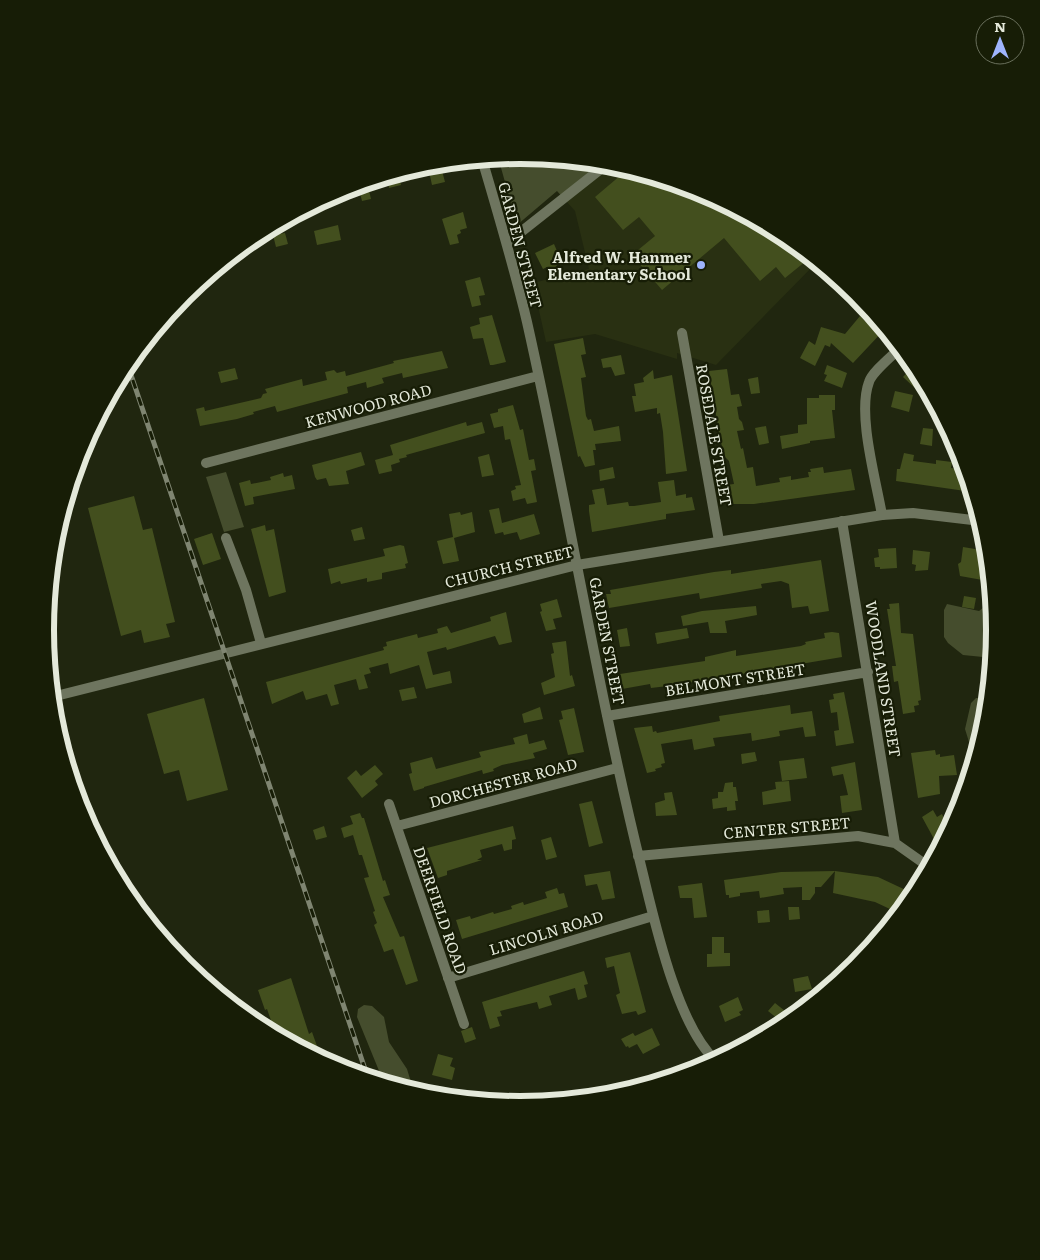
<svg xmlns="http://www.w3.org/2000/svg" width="1040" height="1260" viewBox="0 0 1040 1260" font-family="Literata,serif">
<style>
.built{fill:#293012}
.green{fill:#454d2d}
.building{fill:#434f1e}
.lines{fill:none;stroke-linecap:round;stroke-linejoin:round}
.minor{stroke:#6e755f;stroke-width:10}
.tertiary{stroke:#6e755f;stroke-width:10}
.rail-casing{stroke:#7f8571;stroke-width:5}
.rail{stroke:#171d06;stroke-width:3;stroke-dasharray:9;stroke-linecap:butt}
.poi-dot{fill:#9eb4fd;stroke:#171d06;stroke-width:2}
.labels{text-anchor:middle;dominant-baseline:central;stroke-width:4.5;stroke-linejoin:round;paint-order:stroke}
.street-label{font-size:15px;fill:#e4e9da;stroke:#171d06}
.poi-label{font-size:15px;font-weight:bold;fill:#e4e9da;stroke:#171d06;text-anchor:end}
.rim{fill:none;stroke:#e4e9da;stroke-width:6}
</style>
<rect width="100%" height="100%" fill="#20260f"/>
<!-- built -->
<path class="built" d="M610 164 702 191 784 235 817 262 716 365 677 353V359L595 334 546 342 533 283 589 269 575 211 566 201Z"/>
<!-- green -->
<path class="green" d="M520 155 610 164 566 201 557 191 517 225 498 157Z
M226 472 244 527 224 532 206 477Z
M992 601 995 630 991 670 989 662 983 657 963 655 948 643 944 637V610L947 604 979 611Z
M976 698H988L986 723 968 781 973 766 969 742 965 729 971 703Z
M364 1005 372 1006 384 1017 389 1042 407 1069 414 1092 384 1083 357 1017 358 1009Z"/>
<!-- building -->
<path class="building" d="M440 163 445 182 432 185 428 167 430 164Z
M628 169 692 188 700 198 706 193 784 235 811 257 785 278 776 267 760 281 724 238 662 290 632 255 655 236 639 217 623 230 595 197Z
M398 174 401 185 389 188 387 176Z
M367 182 371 199 362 201 358 185Z
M463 212 467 228 460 230 461 233 457 235 459 243 450 245 442 219Z
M338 225 341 240 317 245 314 231Z
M285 233 288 244 276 247 273 235Z
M554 244 561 260 555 263 557 266 549 270 547 267 543 269 535 253Z
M480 277 485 295 479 296 481 305 472 307 465 281Z
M492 315 506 362 493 365H490L483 338 473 339 470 327 480 324 479 318Z
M860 316 866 322 869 318 873 319 884 330 853 363 831 343 830 347 825 345 815 366 800 358 809 341 815 345 821 327 845 334Z
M583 338 586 354 581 355 586 377 581 378 586 416 588 420 591 419 594 431 619 426 621 441 595 444 596 450H593L595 465 585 467 580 456 578 457 554 344Z
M442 351 448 368 403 378 402 373 382 378 384 383 367 388 366 382 347 387 348 393 277 412 275 406 253 412 254 414 237 419 200 426 196 409 204 407 205 411 261 398 263 394 267 393 265 389 302 379 303 386 327 380 325 372 334 370 337 373 345 371 346 376 394 363 393 361Z
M621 355 625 374 615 376 611 367 603 368 601 359Z
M827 365 847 373 842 388 824 381 827 375 824 374Z
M914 365 924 383 917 390 903 377Z
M235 368 238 379 221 383 218 372Z
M727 369 731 395 739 394 742 406 737 407 739 419 742 422 744 430 737 431 741 449 743 448 747 468 753 467 756 486 780 482 779 478 791 476V480L809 477 808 472H811L810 469 823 467 824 473 851 469 855 490 754 504H729L726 485 734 484 729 461 725 457 720 439 709 371Z
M653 370 654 379 672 375 687 471 666 474 663 432 660 413 657 414V408L635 412 632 396H636L634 384 644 382 643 378Z
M758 377 760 393 751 394 748 379Z
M895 391 913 395 909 412 891 407Z
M819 395H835V410H832L835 438 810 441V443L782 449 780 436 798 433V425L807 424V398H819Z
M513 405 520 430 523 429 529 460 534 459 536 470 531 471 537 502 527 504 525 498 513 501 511 491 516 489 515 486 521 485 510 439 505 440 503 426 494 428 490 414 498 412V409Z
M466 422 467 426 482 422 485 433 406 455 407 457 399 459 400 462 391 465 392 471 379 474 375 460 393 455 390 445Z
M766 426 769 443 759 445 755 428Z
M923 428 933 429 932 446 920 444Z
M361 452 365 465 346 471 349 484 329 486 326 478 317 480 315 477 312 465Z
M904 453 914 455 913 461 936 464V460L952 462 951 468 966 470 972 492 896 481 897 469H900Z
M489 454 494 475 482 477 478 457Z
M613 467 615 478 600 481 599 470Z
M283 473 284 477 292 475 295 489 253 497 254 504 245 506 239 483 250 480 251 484 271 480 270 477Z
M674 480 676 496 686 494V498L692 497 695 510 666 514V519L592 532 589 511V505L595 504 592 490 604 488 607 505 628 502 629 506H634L661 502 658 482Z
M134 496 143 530 152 528 175 622 166 624 170 637 144 643 141 630 121 636 88 508Z
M499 508 502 523 534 514 540 534 520 540 517 532 504 535 503 532 495 534 489 510Z
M460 512 461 515 472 512 475 532 454 538 459 561 443 564 437 541 453 537 449 514Z
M265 525 266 531 274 529 286 592 269 597 251 529Z
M362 527 365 539 354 541 351 530Z
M212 533 221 559 203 565 194 539Z
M400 545 404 546 408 563 405 564 406 568 382 573V579L367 582V578L341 584 340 581 331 584 328 569 385 556 383 549Z
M963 547 987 551 988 581 960 576 958 564 961 562Z
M896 548 897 568 880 569V567H875L874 558 879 557 878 549Z
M913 550 930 552 928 570 915 571 916 565 912 564Z
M821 560 829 611 810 614 808 606 792 608 789 584 781 581 761 584 762 588 700 599 699 593 609 608 606 594H611L610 590 714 572 731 570V574Z
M964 596 976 598 974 609 962 607Z
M557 599 562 617 553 619 556 629 546 631 540 612 542 611 540 604Z
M899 603 901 633 913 634 921 700 918 701 919 705 914 706 915 712 903 714 898 681 894 682 892 666H896L887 609H890L889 604Z
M756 606 757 615 725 621 727 633H710L708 622 683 626 681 616 702 611Z
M506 612 512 642 499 645 495 636 447 650 446 647 427 652 433 675 450 671 452 683 426 689 419 665 390 674 388 663 369 668 371 673 364 675 368 688 359 690 356 679 334 685 339 704 331 706 327 694 306 700 303 691 272 704 266 682 384 650 383 647 387 646 386 642 417 634 418 638 438 633 437 629 447 626 451 633 491 621 490 617Z
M627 628 630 646 620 647 617 630Z
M687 628 689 638 657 644 655 633Z
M832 632 839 633 842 657 676 685 651 688 650 684 622 689 620 674 705 661V657L736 650V656L801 646 806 644 805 642 825 638 824 633Z
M566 641 570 676 572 675 575 686 544 695 541 683 555 677 551 654 554 653 552 643Z
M414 687 417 698 402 701 399 690Z
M844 692 854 743 836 746 834 731 839 730 837 712 831 713 829 700 834 699 833 694Z
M204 698 228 790 187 801 179 770 164 774 147 714Z
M790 705 791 714 812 711 816 736 805 737 803 727 779 731 780 736 752 741 751 733 713 738 715 746 694 750 692 739 661 744 665 763 661 764 662 767 655 769 656 771 647 773 634 728 652 726 653 732 656 731 657 733 720 721 719 716Z
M540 707 543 719 524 723 522 714Z
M574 708 584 752 568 755 559 720 563 719 561 711Z
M527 734 529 744 544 740 547 749 533 753 535 758 502 765 493 769 494 771 483 774 482 770 424 787V788L414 791 413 789 409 774 412 773 410 763 432 757 436 769 478 758 481 757 479 752 515 744 513 738Z
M935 750 936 755 940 754V757L954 755 957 775 939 776 940 794 918 798 911 753Z
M755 752 757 761 742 764 741 754Z
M804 758 807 778 782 781 779 761Z
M855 762 862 810 842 813 840 796 848 795 843 774 833 776 831 767Z
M375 765 383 774 375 781 378 785 362 798 347 778 356 770 361 776Z
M789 781 791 801 763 805 762 792 776 789 775 782Z
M733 782V787H736L738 801H735L736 810 727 811V807L713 809 712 799 718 798V792H723L725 783Z
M672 792 677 815 656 816 655 803 665 800 664 793Z
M592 801 603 843 589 847 579 804Z
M933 810 937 817 942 814 946 823 942 825 946 833 934 839 922 817Z
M360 813 362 818H364L383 881 385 880 390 895 383 897 400 937 404 936 418 981 406 985 393 949 384 952 374 925 377 923 373 912 375 911 364 878 369 877 362 855H359L353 835 344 838 341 828 353 824 350 816Z
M324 826 327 837 316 840 313 830Z
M513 826 516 839 512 840V849L504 851 502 844 480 850 482 857 477 860H482L447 871V875L438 878 427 848Z
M551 837 557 857 546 860 541 840Z
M610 871 615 898 602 900 597 884 586 886 584 875Z
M835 871 821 887H815V893L810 900H802V887L783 888 784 894 760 898 759 891 740 893V896L729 898V895H726L724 880 781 872Z
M835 871 878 877 910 892 902 909 894 905 892 910 875 902 833 893Z
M702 883 707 917 694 918 692 898H680L678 886Z
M557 888 559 894 564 893 568 907 462 939 456 920 470 916 471 919 493 912 494 914 512 909 511 906 523 902 524 905 547 898 545 892Z
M788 907H799L800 919 789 920Z
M769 910 770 922 758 923 757 911Z
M712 937H724V953H730V966L707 967V954H712Z
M630 952 646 1012 638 1015 636 1011 622 1014 616 995 620 993 614 966 607 968 605 958Z
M584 971 588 984 584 985 587 997 578 1000 575 988 549 996 552 1005 539 1009 537 1002 500 1011 502 1016 497 1017 500 1026 490 1029 482 1002Z
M808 976 812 989 795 992 793 979Z
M291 978 309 1034 312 1032 322 1060 280 1037 276 1028 274 1029 267 1009 265 1010 258 990Z
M738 997 743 1010 739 1012 741 1015 725 1022 719 1006Z
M775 1003 785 1011 778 1019 768 1011Z
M472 1027 476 1039 465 1043 461 1031Z
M652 1028 660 1045 643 1054 637 1044 629 1048 628 1046 626 1047 621 1039 633 1033 635 1036Z
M438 1054 453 1058 450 1066 455 1068 452 1080 432 1075Z"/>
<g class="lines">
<!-- minor -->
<path class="minor" d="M482 159C498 213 514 267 527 322 568 504 597 689 642 870 655 923 677 1025 716 1061
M507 243 607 164
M682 333 719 541
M206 463 538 376
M882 515C876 480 857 414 869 382 872 372 892 356 900 348
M842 521 895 843
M226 538 246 590 261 643
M607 716 868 672
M389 804 464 1024
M397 826 617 768
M638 856 858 836 895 843 929 867
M448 978 653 916"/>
<!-- tertiary -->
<path class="tertiary" d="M52 697 577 565 882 515 913 513 981 521"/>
<defs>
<path id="rail" d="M127 363 368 1078"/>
</defs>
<!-- rail casing -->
<use href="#rail" class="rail-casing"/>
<!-- rail -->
<use href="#rail" class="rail"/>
</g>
<!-- markers -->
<circle class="poi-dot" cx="701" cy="265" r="5"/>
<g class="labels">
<!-- street labels -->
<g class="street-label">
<text transform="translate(521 245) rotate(75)">GARDEN STREET</text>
<text transform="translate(368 405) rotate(-15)">KENWOOD ROAD</text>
<text transform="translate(715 435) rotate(80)">ROSEDALE STREET</text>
<text transform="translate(509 566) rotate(-14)">CHURCH STREET</text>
<text transform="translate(608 641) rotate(79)">GARDEN STREET</text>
<text transform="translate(735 679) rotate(-9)">BELMONT STREET</text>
<text transform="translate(884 679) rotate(81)">WOODLAND STREET</text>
<text transform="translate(503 782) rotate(-15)">DORCHESTER ROAD</text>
<text transform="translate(787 827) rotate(-5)">CENTER STREET</text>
<text transform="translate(441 910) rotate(71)">DEERFIELD ROAD</text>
<text transform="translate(546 932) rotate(-17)">LINCOLN ROAD</text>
</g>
<!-- poi labels -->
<g class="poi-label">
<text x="691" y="256">Alfred W. Hanmer<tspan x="691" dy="17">Elementary School</tspan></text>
</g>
</g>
<!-- crop -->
<path d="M0 0H1040V1260H0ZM54 630a466 466 0 1 1 932 0a466 466 0 1 1-932 0Z" fill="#171d06" fill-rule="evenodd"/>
<path class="rim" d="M54 630a466 466 0 1 1 932 0a466 466 0 1 1-932 0Z"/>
<!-- north arrow -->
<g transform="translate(1000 40)"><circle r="24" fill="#171d06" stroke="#696f5b"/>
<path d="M0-4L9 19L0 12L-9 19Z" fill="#9eb4fd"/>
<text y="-8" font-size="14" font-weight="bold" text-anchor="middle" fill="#e4e9da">N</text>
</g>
</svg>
